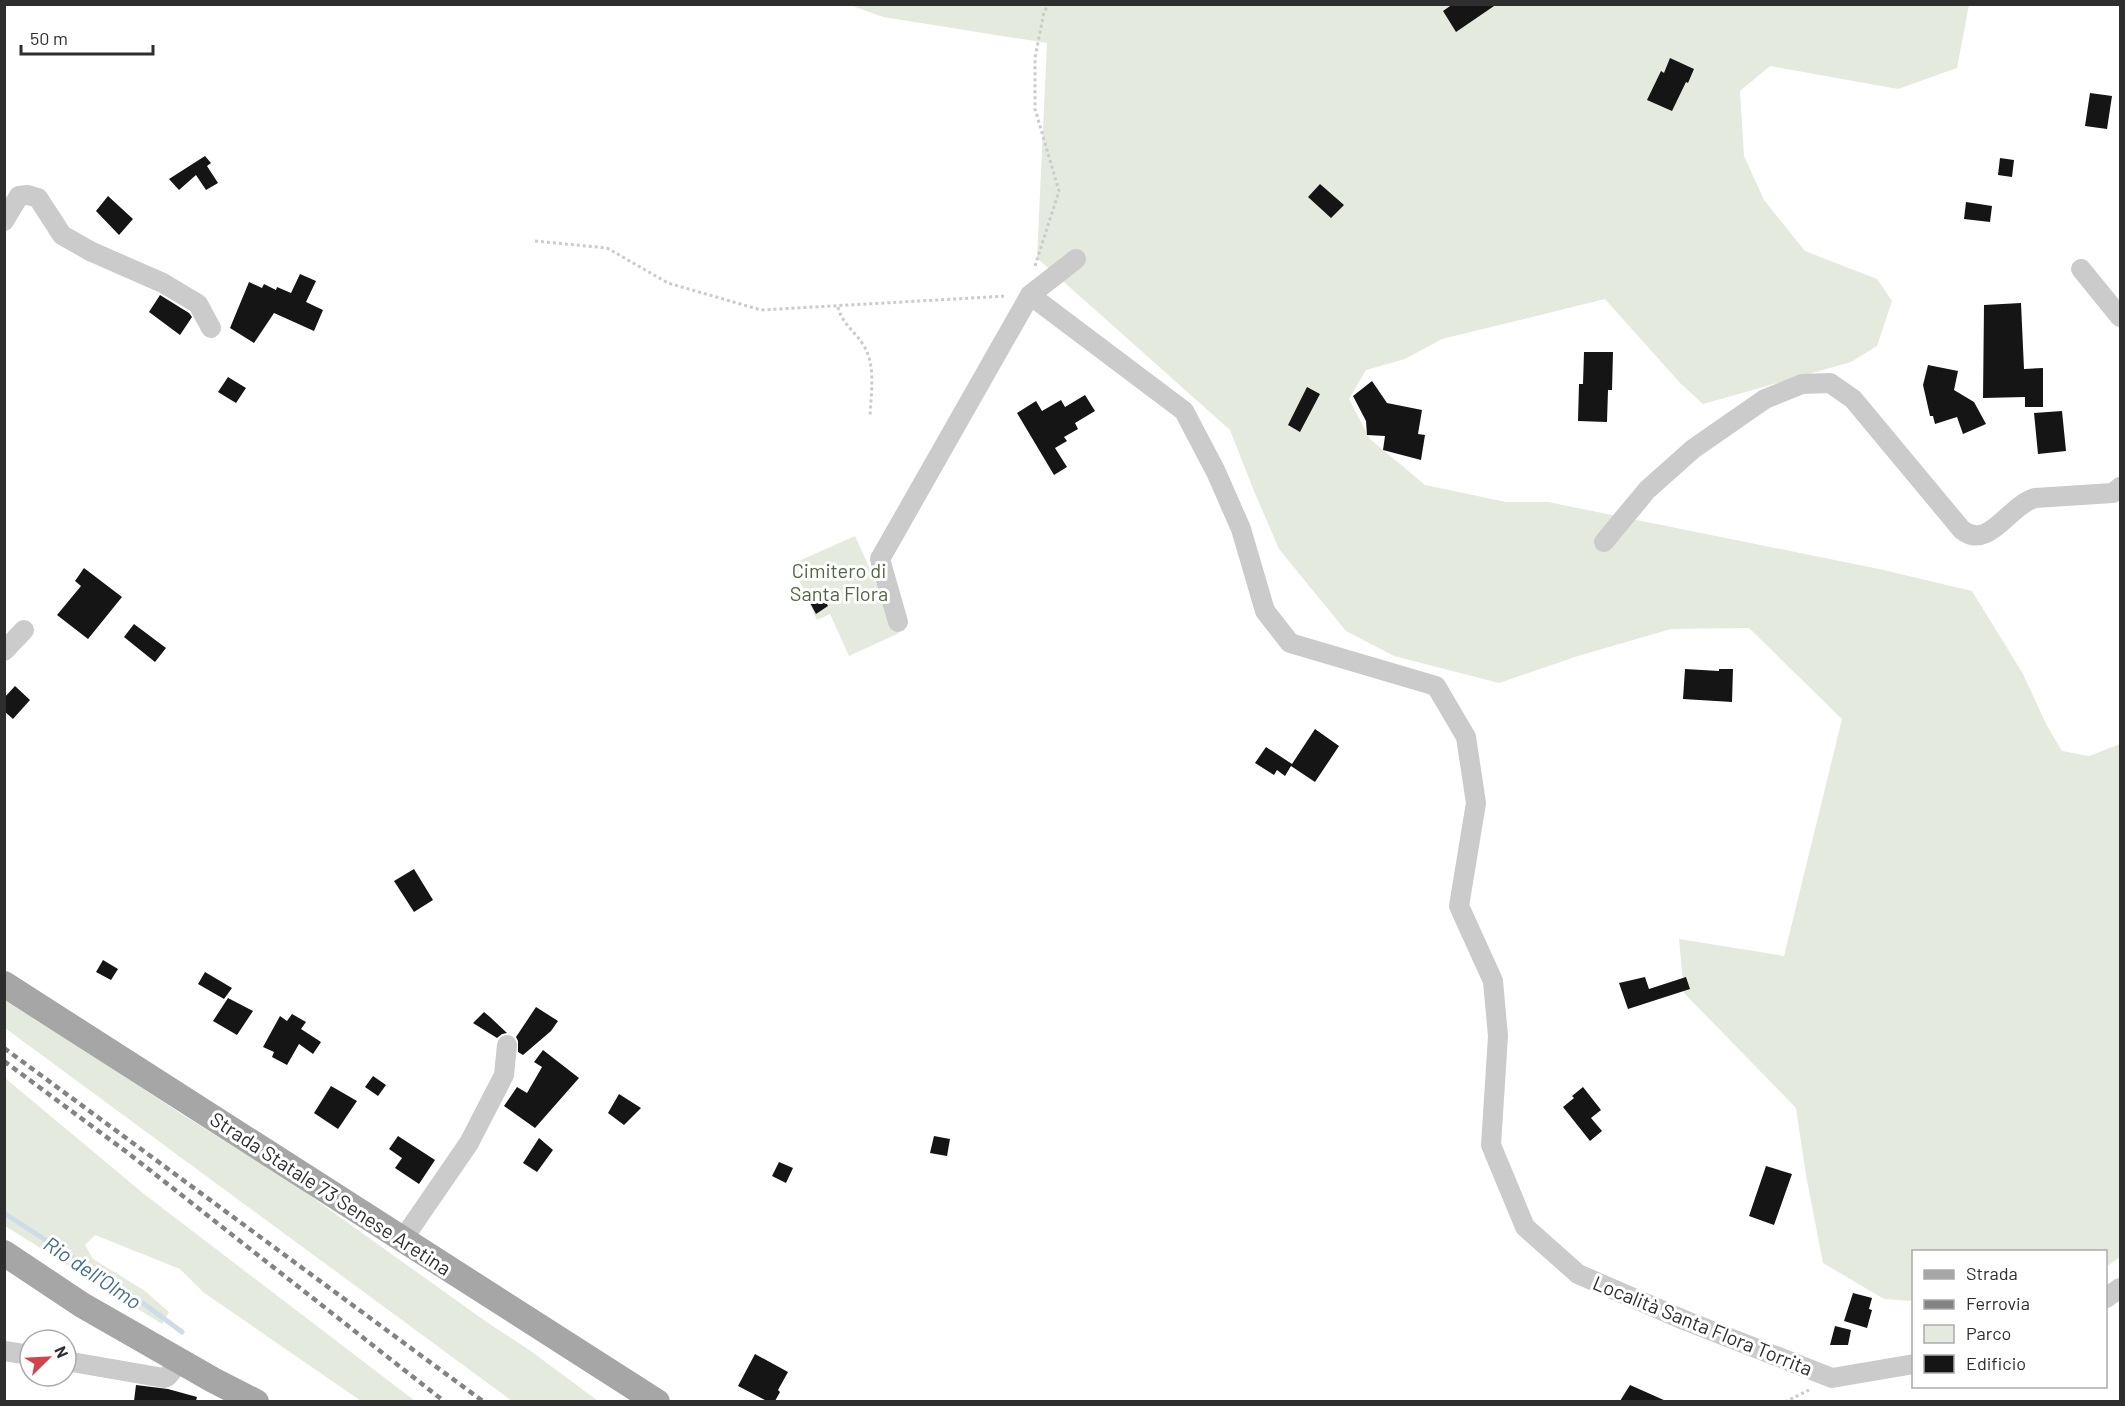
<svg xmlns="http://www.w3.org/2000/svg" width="2125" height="1406" viewBox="0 0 2125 1406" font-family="Barlow,sans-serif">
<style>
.green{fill:#e5eade}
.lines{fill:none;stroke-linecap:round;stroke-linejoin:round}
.stream{stroke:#ccdde8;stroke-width:5}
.building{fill:#151515}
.path{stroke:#cbcbcb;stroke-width:3;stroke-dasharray:3 3;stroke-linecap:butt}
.minor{stroke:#cbcbcb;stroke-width:20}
.major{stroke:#a6a6a6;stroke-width:26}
.rail{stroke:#838383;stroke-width:4.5;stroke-dasharray:6 4.5;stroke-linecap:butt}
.labels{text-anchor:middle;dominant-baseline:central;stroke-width:6;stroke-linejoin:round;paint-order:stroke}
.park-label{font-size:20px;fill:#526640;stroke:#fff}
.street-label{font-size:20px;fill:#2e2e2e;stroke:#fff}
.water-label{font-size:21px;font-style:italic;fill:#446e89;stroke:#fff}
</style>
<rect width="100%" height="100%" fill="#fff"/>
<!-- green -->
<path class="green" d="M850 5H1969L1957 68 1898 89 1770 66 1740 91 1744 156 1764 200 1805 251 1877 279 1892 301 1877 346 1851 362 1703 404 1681 384 1605 299 1442 339 1405 359 1366 370 1349 399 1370 439 1425 485 1506 502H1548L1879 569 1972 591 2023 674 2047 726 2062 751 2089 756 2120 744V1257L2106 1267V1252H1914L1913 1301 1884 1299 1823 1263 1806 1175 1796 1108 1684 993 1679 939 1784 956 1842 719 1749 628 1671 629 1578 656 1499 683 1394 656 1346 631 1279 549 1254 491 1230 430 1037 258 1047 43 883 17Z
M855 536 899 633 849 656 830 614 817 620 792 564Z
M4 997 183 1115 288 1180 488 1323 528 1349 598 1401H512L5 1028Z
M5 1078 144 1194 415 1401H361L203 1292 180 1269 95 1235 85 1245 93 1259 145 1291 169 1312 162 1324 5 1226Z"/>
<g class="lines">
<!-- stream -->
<path class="stream" d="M4 1213 147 1306 182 1332"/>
</g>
<!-- building -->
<path class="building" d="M1453 4H1497L1456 32 1443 11Z
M1670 58 1694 69 1688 83 1686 82 1672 111 1647 100 1661 71 1664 73Z
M2090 93 2112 96 2107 129 2085 126Z
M205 156 211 163 207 166 218 183 206 190 196 175 179 190 169 179Z
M2000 158 2014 160 2012 177 1998 175Z
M1320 184 1344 205 1331 218 1308 197Z
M108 196 133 219 119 235 96 211Z
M1966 202 1992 206 1990 222 1964 219Z
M300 274 316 281 306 302 323 310 314 331 274 313 254 343 230 328 249 282 262 288 264 284 276 290 277 287 291 293Z
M160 295 189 313 192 317 180 335 149 312Z
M2021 303 2024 369 2043 368V407H2025V397L1983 398 1984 305Z
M1584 352H1613L1612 390H1608L1607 422 1578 421 1579 384H1583Z
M1928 365 1958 371 1954 390 1974 402 1986 424 1963 434 1957 417 1935 424 1933 416H1930L1923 385Z
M228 377 246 388 236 403 218 392Z
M1372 381 1387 403 1422 410 1418 434 1425 435 1421 460 1383 450 1385 436 1367 435 1366 421 1353 396Z
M1307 387 1320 394 1300 432 1288 425Z
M1085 395 1095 411 1075 423 1078 429 1064 437 1067 441 1055 448 1067 467 1054 475 1017 413 1036 401 1042 411 1061 400 1065 407Z
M2062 411 2066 451 2038 454 2034 413Z
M84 568 122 597 88 639 57 615 81 586 75 581Z
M822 595 828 606 816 614 809 601Z
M134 624 166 648 155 662 124 637Z
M1685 669 1719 671V669H1733L1732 702 1683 699Z
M15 686 30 700 13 719 4 711V698Z
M1315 729 1339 746 1315 782 1291 766 1285 776 1277 770 1274 775 1255 763 1266 747 1292 764Z
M414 869 433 900 414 912 394 881Z
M103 960 118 969 111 980 96 972Z
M205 972 232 988 224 999 198 984Z
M1645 977 1649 989 1686 977 1690 989 1628 1009 1619 983Z
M228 998 253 1011 237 1035 213 1021Z
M536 1007 558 1021 551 1031 523 1055 518 1052V1041L516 1037Z
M484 1012 490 1017 507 1033 502 1034 497 1038 473 1023Z
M292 1014 306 1022 301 1029 321 1042 313 1054 299 1044 287 1065 272 1057 274 1052 263 1047 280 1016 287 1021Z
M543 1050 579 1078 535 1128 504 1106 517 1087 527 1093 542 1067 534 1062Z
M373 1076 386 1085 378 1096 365 1087Z
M331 1086 357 1101 338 1129 314 1113Z
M1583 1087 1601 1110 1591 1118 1602 1131 1590 1141 1563 1107 1574 1098 1572 1096Z
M619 1094 641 1108 624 1125 608 1113Z
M398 1136 435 1160 419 1184 395 1168 402 1158 389 1149Z
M934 1136 950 1139 947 1156 930 1153Z
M539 1138 553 1150 537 1172 523 1163Z
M779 1162 793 1168 786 1183 772 1176Z
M1766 1166 1792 1174 1774 1225 1749 1216Z
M1853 1293 1872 1298 1869 1309 1872 1310 1867 1328 1844 1321Z
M1835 1326 1851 1330 1848 1345H1830Z
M755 1354 788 1372 778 1390 780 1392 775 1401H767L738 1386Z
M136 1385 168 1389 197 1397 196 1401H134Z
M1630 1385 1666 1401H1620Z"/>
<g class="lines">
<!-- path -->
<path class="path" d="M535 241 607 248 668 283 761 310 1007 296
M1035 266 1059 191 1035 109V58L1044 12 1049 4
M838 307C842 324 855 331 864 346 876 366 871 393 870 416
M1785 1402 1809 1390"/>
<!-- minor -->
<path class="minor" d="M4 221 19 196 28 195 38 198 62 235 90 251 163 283 198 304 211 328
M2081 269 2120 317
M1030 295 1184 411 1216 472 1241 529 1265 611 1290 643 1436 686 1466 737 1476 803 1459 906 1493 981 1498 1036 1491 1145 1525 1227 1578 1274 1684 1320 1832 1378 1914 1364
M1604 542 1647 490 1693 449 1765 399 1802 384 1830 383 1853 399 1962 530C1989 551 2009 505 2035 498L2113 493 2120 487
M898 622 880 559 1030 295 1076 259
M4 651 24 630
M403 1239 469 1143 504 1075 507 1045
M2106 1298 2120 1288
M4 1351 30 1355
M66 1361 164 1378 168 1376 180 1361"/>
<!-- major -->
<path class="major" d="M4 984 657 1402
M4 1253 82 1305 213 1380 256 1402"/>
<!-- rail -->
<path class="rail" d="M4 1048 484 1402
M4 1061 128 1153 445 1402"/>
</g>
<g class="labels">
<!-- park labels -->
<g class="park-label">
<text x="839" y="570">Cimitero di<tspan x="839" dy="23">Santa Flora</tspan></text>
</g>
<!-- street labels -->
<g class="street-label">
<text transform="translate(331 1193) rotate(33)">Strada Statale 73 Senese Aretina</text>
<text transform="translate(1703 1325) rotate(22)">Località Santa Flora Torrita</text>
</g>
<!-- water labels -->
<g class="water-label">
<text transform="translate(93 1272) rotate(34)">Rio dell'Olmo</text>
</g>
</g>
<!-- border -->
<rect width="2125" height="1406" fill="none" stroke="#2e2e2e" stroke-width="12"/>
<!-- legend -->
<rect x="1912" y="1250" width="195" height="138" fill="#ffffff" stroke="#ababab" stroke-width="1.5"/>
<rect x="1924" y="1270" width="30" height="9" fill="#a6a6a6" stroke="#ababab" stroke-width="1.5"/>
<text x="1966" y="1280" font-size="18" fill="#2e2e2e">Strada</text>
<rect x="1924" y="1300" width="30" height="9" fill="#838383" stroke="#ababab" stroke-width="1.5"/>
<text x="1966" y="1310" font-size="18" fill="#2e2e2e">Ferrovia</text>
<rect x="1924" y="1325" width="30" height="18" fill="#e5eade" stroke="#ababab" stroke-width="1.5"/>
<text x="1966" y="1340" font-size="18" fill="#2e2e2e">Parco</text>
<rect x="1924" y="1355" width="30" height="18" fill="#151515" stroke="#ababab" stroke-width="1.5"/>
<text x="1966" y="1370" font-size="18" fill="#2e2e2e">Edificio</text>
<!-- north arrow -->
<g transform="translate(48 1358) rotate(66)"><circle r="28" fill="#ffffff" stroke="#ababab" stroke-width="1.5"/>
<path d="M0-4.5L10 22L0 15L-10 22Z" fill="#d4424d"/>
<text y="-9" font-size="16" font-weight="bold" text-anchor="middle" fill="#2e2e2e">N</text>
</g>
<!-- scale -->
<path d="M21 45v9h132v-9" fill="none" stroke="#2e2e2e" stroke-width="3"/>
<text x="30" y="45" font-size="18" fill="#2e2e2e" stroke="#ffffff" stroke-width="4.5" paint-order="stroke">50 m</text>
</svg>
